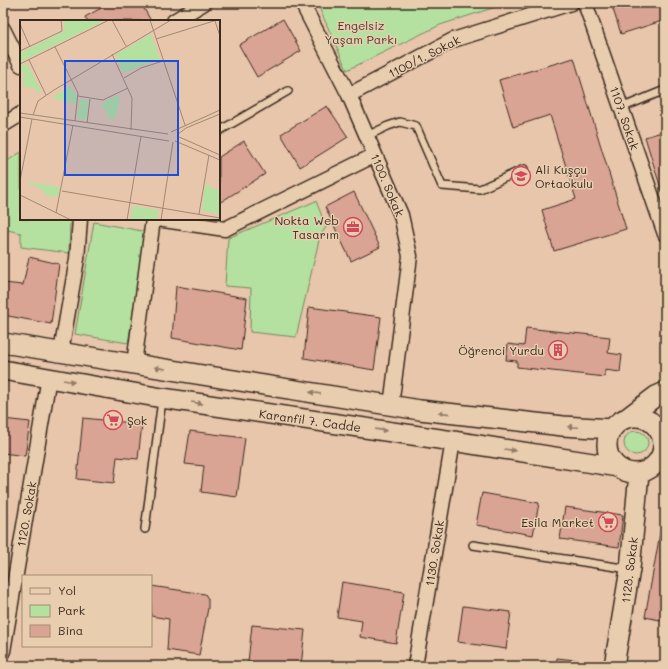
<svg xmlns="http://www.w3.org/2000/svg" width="668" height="669" viewBox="0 0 668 669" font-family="Mali,sans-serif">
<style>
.green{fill:#b4e1a0;stroke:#78865f}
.building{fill:#daa495;stroke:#3b2a1e}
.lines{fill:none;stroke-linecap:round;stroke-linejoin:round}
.lane-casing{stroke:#3b2a1e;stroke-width:10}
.street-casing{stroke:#3b2a1e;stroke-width:17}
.secondary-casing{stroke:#3b2a1e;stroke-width:22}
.lane{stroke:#e8cdaf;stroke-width:7}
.street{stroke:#e8cdaf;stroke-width:14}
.secondary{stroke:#e8cdaf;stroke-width:19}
.oneway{fill:#927c66}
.labels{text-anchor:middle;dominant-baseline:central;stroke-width:3;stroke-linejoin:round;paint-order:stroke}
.park-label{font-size:12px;fill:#473c2b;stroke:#e8cdaf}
.street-label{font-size:12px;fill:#3b2a1e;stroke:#e8cdaf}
.poi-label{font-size:12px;fill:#3b2a1e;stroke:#e8cdaf;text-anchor:end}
.inset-road{fill:none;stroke:#a28873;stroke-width:1}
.view{fill:#1d4ed8;fill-opacity:0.15;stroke:#1d4ed8;stroke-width:2}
.inset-edge{fill:none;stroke:#3b2a1e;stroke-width:2}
</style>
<rect width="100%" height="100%" fill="#e7c6ab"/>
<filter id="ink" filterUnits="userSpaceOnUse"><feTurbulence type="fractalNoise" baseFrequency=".025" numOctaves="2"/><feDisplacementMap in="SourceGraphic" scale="8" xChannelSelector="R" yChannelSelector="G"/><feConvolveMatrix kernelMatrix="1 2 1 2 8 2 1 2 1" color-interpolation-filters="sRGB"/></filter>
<g filter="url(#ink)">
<!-- green -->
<path class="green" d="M317 3H508L440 25 347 70Z
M21 152V219H70L69 253 21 247V233L3 229V164Z
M316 201 326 227 320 236 296 337 250 332 251 288 225 286 228 238Z
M94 222 147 232 128 343 75 334Z
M624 443a12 12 0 1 1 24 0a12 12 0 1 1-24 0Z"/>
<!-- building -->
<path class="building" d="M110 3H141L151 21H87L85 17Z
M611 3H665V20L621 34Z
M283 19 301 51 257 77 239 45Z
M574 58 626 229 554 251 542 210 576 199 550 115 513 127 499 80Z
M327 106 348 137 300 167 281 134Z
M665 131V192H662L645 137Z
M244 141 265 174 219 203V157Z
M354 192 380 247 351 261 325 207Z
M29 257 59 264 51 324 3 315V283L23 285Z
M176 286 247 298 241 350 172 338Z
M309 307 381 317 374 370 304 358Z
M526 328 610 337 608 353 622 355 620 372 605 370V377L517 367V361L506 360 508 344 524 346Z
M83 418 142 424 138 459 117 457 114 483 77 479Z
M3 419 30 422 25 456 3 453Z
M190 431 245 438 237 497 201 492 204 466 185 464Z
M482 493 539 503 533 535 476 525Z
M565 507 623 515 619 547 560 539Z
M662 522H665V621L645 617Z
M3 527 7 528 3 562Z
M342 582 404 592 396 643 360 637 362 621 337 617Z
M151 586 205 594 208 599V608L199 655 167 650 169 619 151 616Z
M463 606 511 612 506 649 458 642Z
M252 625 305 630 301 666H291L248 662Z
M557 658 593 662V666H556Z"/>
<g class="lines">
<defs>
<path id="lane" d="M621 108 665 90
M219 131 288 91
M367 136 388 126 400 122 416 126 442 186 480 189 524 169
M145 529 162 400
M473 545 629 569"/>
<path id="street" d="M302 3 349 95 401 215 410 256 391 406
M585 3 665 234
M174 21 204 3
M3 29 21 65
M349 95 453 40 571 3
M3 125 21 114
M157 219 225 229 375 155
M61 352 77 259 80 219
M134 364 153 219
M3 651 49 377
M415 666 453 441"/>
<path id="secondary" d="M3 343 420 410 563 426 612 429
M3 370 162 398 453 441 618 467
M607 445a28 28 0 1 1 56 0a28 28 0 1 1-56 0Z
M627 418 656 396 665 392
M614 666 630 569 639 473"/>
</defs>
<!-- lane casing -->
<use href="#lane" class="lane-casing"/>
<!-- street casing -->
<use href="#street" class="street-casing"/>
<!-- secondary casing -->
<use href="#secondary" class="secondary-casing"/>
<!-- lane -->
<use href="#lane" class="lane"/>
<!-- street -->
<use href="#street" class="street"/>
<!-- secondary -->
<use href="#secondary" class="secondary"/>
</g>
<!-- one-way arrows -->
<defs><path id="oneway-solid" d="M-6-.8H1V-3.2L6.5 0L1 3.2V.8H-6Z"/></defs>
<g class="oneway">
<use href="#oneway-solid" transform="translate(160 368) rotate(-171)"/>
<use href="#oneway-solid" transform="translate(69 381) rotate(10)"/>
<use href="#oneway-solid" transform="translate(315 393) rotate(-171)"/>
<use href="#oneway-solid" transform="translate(197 403) rotate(9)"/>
<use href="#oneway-solid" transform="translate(444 413) rotate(-174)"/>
<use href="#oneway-solid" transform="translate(573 427) rotate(-177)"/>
<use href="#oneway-solid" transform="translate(381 430) rotate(8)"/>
<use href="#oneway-solid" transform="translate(510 450) rotate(9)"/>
</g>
</g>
<!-- icons -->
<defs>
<symbol id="school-ring" viewBox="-11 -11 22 22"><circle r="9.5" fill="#e8cdaf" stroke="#d1495b" stroke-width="1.5"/><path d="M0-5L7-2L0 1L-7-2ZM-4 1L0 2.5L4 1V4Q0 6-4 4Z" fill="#d1495b"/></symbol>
<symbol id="office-ring" viewBox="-11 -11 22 22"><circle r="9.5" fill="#e8cdaf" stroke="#d1495b" stroke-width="1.5"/><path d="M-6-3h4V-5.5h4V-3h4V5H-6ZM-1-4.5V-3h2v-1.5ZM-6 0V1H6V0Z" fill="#d1495b"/></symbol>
<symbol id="building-ring" viewBox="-11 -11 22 22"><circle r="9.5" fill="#e8cdaf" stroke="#d1495b" stroke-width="1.5"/><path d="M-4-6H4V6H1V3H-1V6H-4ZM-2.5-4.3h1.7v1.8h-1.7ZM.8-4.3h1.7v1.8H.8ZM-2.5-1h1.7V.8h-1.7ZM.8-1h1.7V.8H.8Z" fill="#d1495b"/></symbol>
<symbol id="supermarket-ring" viewBox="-11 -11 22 22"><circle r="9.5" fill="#e8cdaf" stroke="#d1495b" stroke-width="1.5"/><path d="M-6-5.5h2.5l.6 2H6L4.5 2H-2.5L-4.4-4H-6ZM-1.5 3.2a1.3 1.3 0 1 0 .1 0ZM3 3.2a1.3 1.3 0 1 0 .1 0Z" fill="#d1495b"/></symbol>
</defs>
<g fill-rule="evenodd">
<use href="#school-ring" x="510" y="165" width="22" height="22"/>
<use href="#office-ring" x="342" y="216" width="22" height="22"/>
<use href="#building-ring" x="547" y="339" width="22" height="22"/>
<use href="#supermarket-ring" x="102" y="409" width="22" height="22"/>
<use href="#supermarket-ring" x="597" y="511" width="22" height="22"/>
</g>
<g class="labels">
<!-- park labels -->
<g class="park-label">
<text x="361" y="25">Engelsiz<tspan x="361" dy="14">Yaşam Parkı</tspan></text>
</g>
<!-- street labels -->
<g class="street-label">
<text transform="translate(424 56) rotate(-27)">1100/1. Sokak</text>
<text transform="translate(625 118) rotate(71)">1107. Sokak</text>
<text transform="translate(388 185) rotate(67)">1100. Sokak</text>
<text transform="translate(310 420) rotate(8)">Karanfil 7. Cadde</text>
<text transform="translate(26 514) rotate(-80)">1120. Sokak</text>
<text transform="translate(434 553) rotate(-81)">1130. Sokak</text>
<text transform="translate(629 570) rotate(-83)">1128. Sokak</text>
</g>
<!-- poi labels -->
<g class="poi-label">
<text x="535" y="169" text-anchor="start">Ali Kuşçu<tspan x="535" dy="14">Ortaokulu</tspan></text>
<text x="339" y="220">Nokta Web<tspan x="339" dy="14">Tasarım</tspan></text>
<text x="544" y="350">Öğrenci Yurdu</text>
<text x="127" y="420" text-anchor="start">Şok</text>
<text x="594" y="522">Esila Market</text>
</g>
</g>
<!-- overview -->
<g transform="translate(20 20)">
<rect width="200" height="200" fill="#e7c6ab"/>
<path d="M43 0H86L0 42V33L43 12 45 7ZM131 14 140 39 103 53 95 35ZM7 44 21 70 19 73 17 74V69L3 66 4 53 0 52V47ZM50 66 57 76 56 84 32 78ZM98 75 100 80 95 99 87 98V90H83V82ZM60 79 69 81 66 100 57 98ZM7 162 40 167 38 177 32 175 31 178 18 167 6 163ZM185 164 200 171V194L182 191ZM113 186 139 190 137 200H110Z" fill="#b4e1a0"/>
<path class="inset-road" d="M92 0 106 26M130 0 165 105M195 1 200 16M0 4 10 27M136 19 197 0M35 27 58 73 55 101M0 31 42 11 41 0M92 34 112 78 111 110M9 40 26 75M0 44 89 0M104 58 121 48 143 41M58 76 83 80 108 68M0 93 148 114M13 95 18 81 34 70 151 0M0 97 149 121M67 103 70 79M151 112 200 90M157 115 166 108 200 94M157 116 200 135M155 121 200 140M0 161 12 99M42 171 200 198M0 175 51 200M36 193 53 105M179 194 189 135M107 200 121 116M141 200 153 122"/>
<path class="view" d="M45 41H158V155H45Z"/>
<rect width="200" height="200" class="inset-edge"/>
</g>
<!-- margin -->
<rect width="668" height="669" fill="none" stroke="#e8cdaf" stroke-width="16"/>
<rect x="8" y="8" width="652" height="653" fill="none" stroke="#3b2a1e" stroke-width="1.5" filter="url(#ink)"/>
<!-- legend -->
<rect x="22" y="575" width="130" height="72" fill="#e8cdaf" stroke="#a38c75"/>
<rect x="30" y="588" width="20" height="6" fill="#e8cdaf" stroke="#a38c75"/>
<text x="58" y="595" font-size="12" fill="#3b2a1e">Yol</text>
<rect x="30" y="605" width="20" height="12" fill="#b4e1a0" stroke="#a38c75"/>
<text x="58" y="615" font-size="12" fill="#3b2a1e">Park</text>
<rect x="30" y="625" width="20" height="12" fill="#daa495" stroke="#a38c75"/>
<text x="58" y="635" font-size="12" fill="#3b2a1e">Bina</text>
</svg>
